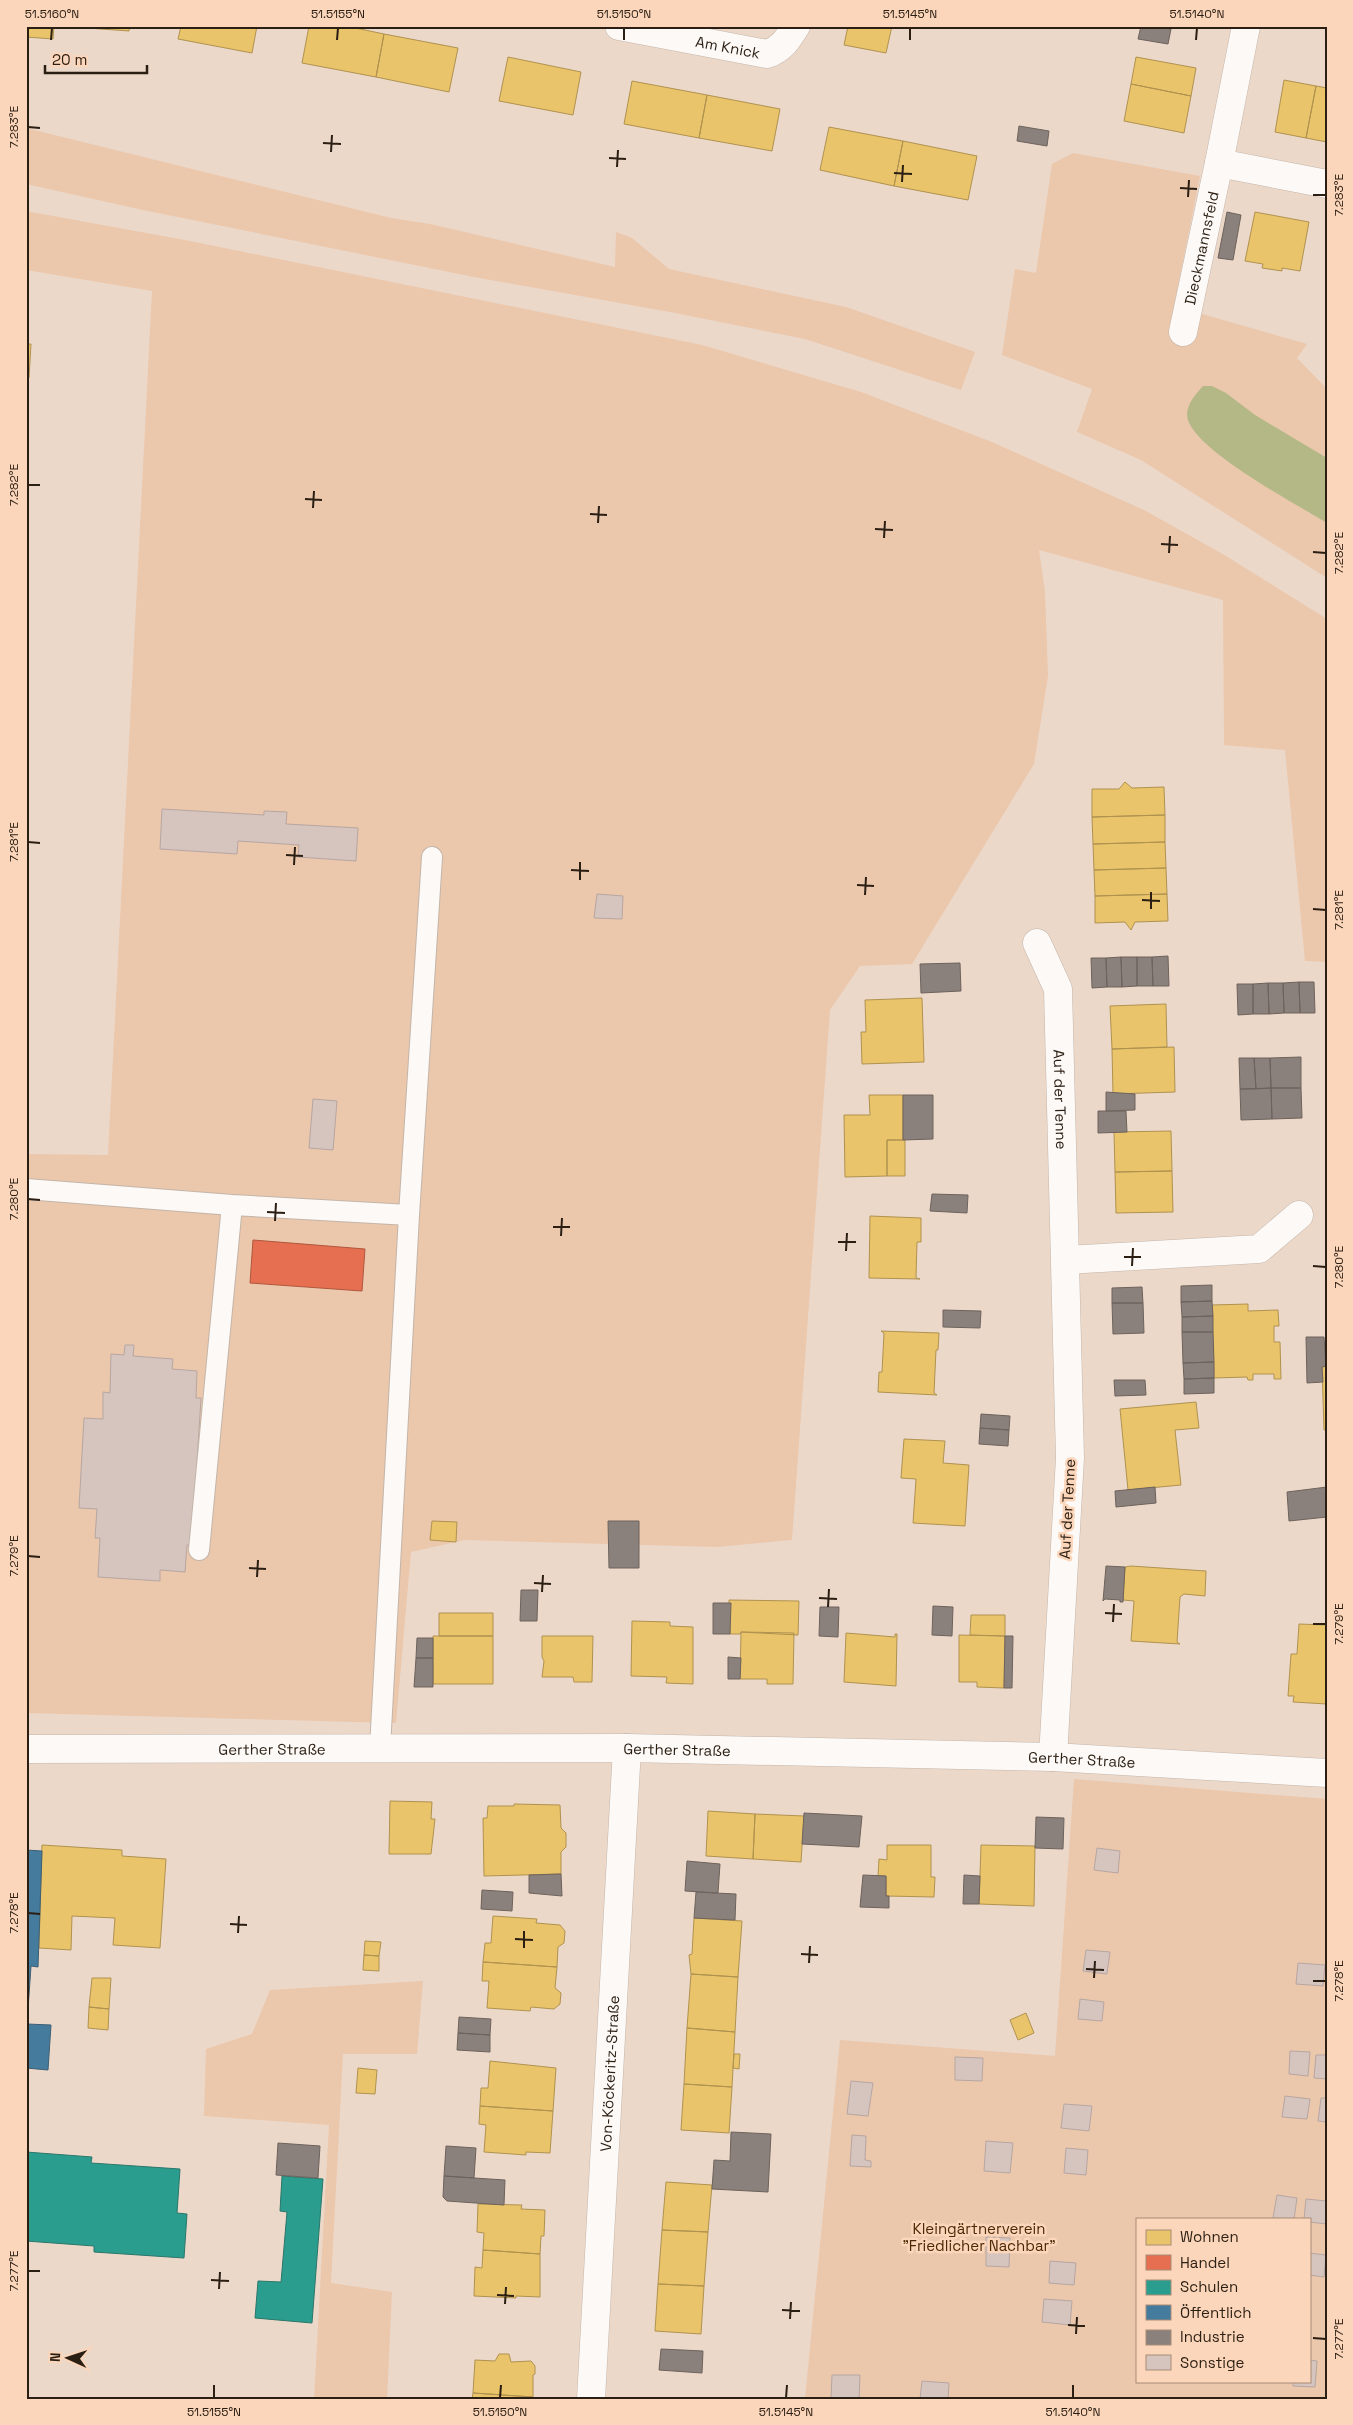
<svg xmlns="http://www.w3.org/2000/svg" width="1353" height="2425" viewBox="0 0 1353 2425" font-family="'Space Grotesk',sans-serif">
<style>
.green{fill:#ebc7ac;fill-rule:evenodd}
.water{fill:#b3b886}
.homes{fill:#e9c46a;stroke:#b09250}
.shops{fill:#e76f51;stroke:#af573e}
.schools{fill:#2a9d8f;stroke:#2a776a}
.public{fill:#457b9d;stroke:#3d5f74}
.industry{fill:#8a817c;stroke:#6e635c}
.building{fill:#d6c4bf;stroke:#b7a6a1}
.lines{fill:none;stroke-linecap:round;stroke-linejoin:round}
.service-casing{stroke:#c4b5a8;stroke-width:22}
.minor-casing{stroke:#c4b5a8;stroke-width:29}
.service{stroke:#fcf9f7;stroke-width:20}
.minor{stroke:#fcf9f7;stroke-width:28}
.ticks{fill:none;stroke:#2b1e13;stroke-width:2}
.labels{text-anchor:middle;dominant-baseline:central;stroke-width:5;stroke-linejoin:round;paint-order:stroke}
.street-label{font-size:15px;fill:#2b1e13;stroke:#fbd6ba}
.park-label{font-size:15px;fill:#4c2804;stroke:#fbd6ba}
.neatline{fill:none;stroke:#2b1e13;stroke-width:2}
.ticks-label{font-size:12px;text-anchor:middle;fill:#2b1e13}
</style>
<rect width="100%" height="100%" fill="#ecd8c9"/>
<!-- green -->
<path class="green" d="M26 128 391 218 430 224 615 267 616 232 632 238 669 269 846 307 975 352 961 390 805 339 670 312 474 277 143 210 26 184Z
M1073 153 1200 176 1174 306 1307 344 1297 358 1327 389V578L1141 460 1077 432 1092 389 1002 355 1015 269 1036 273 1052 164Z
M26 211 190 241 702 345 861 392 992 442 1144 510 1226 556 1327 619V962L1305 961 1285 750 1224 745 1223 600 1039 550 1045 592 1048 676 1034 764 912 964 860 966 830 1010 792 1540 717 1547 465 1540 411 1552 396 1723 26 1713V1154L108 1155 152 291 26 270Z
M1074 1779 1327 1799V2399H805L840 2040 1055 2056ZM1137 2219H1309V2381H1137Z
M423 1981 417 2054H343L331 2283 392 2292 387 2399H314L329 2125 204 2116 206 2049 252 2034 270 1990Z"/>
<!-- water -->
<path class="water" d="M1203 386H1212L1226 393 1255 415 1327 458V523C1296 504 1198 452 1188 420 1184 407 1195 395 1203 386Z"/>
<!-- homes -->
<path class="homes" d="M26 26H54L53 39 26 37Z
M59 26H130L129 31Z
M181 26H257L252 53 178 39Z
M309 26H346L384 34 376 77 302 63Z
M848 26H892L886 53 844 45Z
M384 34 458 48 449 92 376 77Z
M508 57 581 72 573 115 499 101Z
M1136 57 1196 68 1191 96 1131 84Z
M1284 80 1316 86 1306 138 1275 132Z
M632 81 707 95 699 138 624 124Z
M1131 84 1191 96 1184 133 1124 121Z
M1316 86 1327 88V142L1306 138Z
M707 95 780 109 772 151 699 138Z
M829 127 903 141 894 186 820 170Z
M903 141 977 156 968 200 894 186Z
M1255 212 1309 222 1300 271 1282 268V271L1262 268 1263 264 1245 261Z
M26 344H31L29 378H26Z
M1125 782 1132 788 1164 787 1165 815 1092 817V789H1119Z
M1165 815V842L1093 844 1092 817Z
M1165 842 1166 868 1094 870 1093 844Z
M1166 868 1167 894 1095 896 1094 870Z
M1167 894 1168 921 1135 922 1131 930 1125 922 1095 923V896Z
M922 998 924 1062 862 1064 861 1032H866L865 1000Z
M1166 1004 1167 1047 1112 1049 1110 1006Z
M1174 1047 1175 1092 1113 1094 1112 1049Z
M869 1095H903V1140H887V1176L845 1177 844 1115H870Z
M1171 1131 1172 1171 1115 1172 1114 1132Z
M887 1140H905V1176H887Z
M1172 1171 1173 1212 1116 1213 1115 1172Z
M870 1216 921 1218V1242H917L916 1278 920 1279 869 1278Z
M1248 1304V1311L1278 1310 1279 1326H1274V1342H1280L1281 1379H1274V1374H1253V1380H1248L1247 1377 1214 1378 1212 1305Z
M881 1331 939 1333 938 1350H936L934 1393 937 1395 878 1392 879 1372H882L884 1333Z
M1326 1366 1327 1429 1324 1430 1322 1367Z
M1196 1402 1199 1428 1175 1430 1181 1485 1128 1490 1120 1409Z
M904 1439 945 1441 943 1463 969 1465 965 1526 913 1523 916 1479 901 1478Z
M432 1521 457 1522 456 1542 430 1540Z
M1131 1566 1206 1571 1205 1596 1184 1594 1180 1597 1177 1642 1180 1644 1131 1641 1134 1601 1123 1600 1125 1567Z
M729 1600 799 1601 798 1635 741 1632 740 1634H730Z
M439 1613H493V1636H439Z
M971 1615H1005V1636L970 1635Z
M632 1621 670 1622V1626L693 1627V1684L666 1683 667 1677 631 1676Z
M1299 1624 1327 1625V1704L1293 1702 1294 1696H1288L1291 1654H1297Z
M741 1632 794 1633 793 1684H767V1679H740Z
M846 1633 895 1637V1634H897L896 1686 844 1682Z
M959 1635 1005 1636 1004 1688 977 1687V1682H959Z
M433 1636H493V1684H433Z
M542 1636H593L592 1682H574L573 1677H542L544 1661 542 1657Z
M390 1801 432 1802 431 1819H435L431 1854H389Z
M514 1804 560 1805 561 1828 566 1833V1847L561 1852V1874L484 1876 483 1818H487L488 1806H514Z
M708 1811 755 1814 753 1859 706 1856Z
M755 1814 804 1816 801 1862 753 1859Z
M42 1845 122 1850V1856L166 1859 160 1948 113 1945 115 1918 72 1916 71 1950 39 1948Z
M887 1845H931V1877H935L934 1897 886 1896V1876H878L879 1859 887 1860Z
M981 1845 1035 1846 1034 1906 979 1904Z
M493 1916 537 1919 536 1923 560 1925 565 1931 564 1943 558 1947 557 1967 483 1962 485 1943H491Z
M694 1918 742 1921 738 1977 691 1974 689 1955 692 1954Z
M365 1941 381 1942 379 1956 364 1955Z
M364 1955 379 1956V1971L363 1970Z
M483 1962 557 1967 555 1988 561 1993 560 2004 554 2009 531 2007 530 2011 487 2008 489 1981H482Z
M691 1974 738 1977 735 2032 687 2028Z
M92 1978H111L109 2009 89 2007Z
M89 2007 109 2009 108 2030 88 2028Z
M1026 2013 1034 2033 1018 2040 1010 2020Z
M687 2028 735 2032 732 2087 684 2084Z
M734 2054H740L739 2069 733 2068Z
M490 2061 556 2068 553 2111 480 2106 481 2088H488Z
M358 2068 377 2070 375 2094 356 2093Z
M684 2084 732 2087 729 2133 681 2130Z
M480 2106 553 2111 550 2153 526 2152V2155L484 2152 486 2125 479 2124Z
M666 2182 712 2185 708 2232 662 2230Z
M478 2204 522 2205 521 2209 545 2210 544 2236H541L540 2254 483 2250 484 2233 477 2232Z
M662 2230 708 2232 704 2286 658 2284Z
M483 2250 540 2254V2297L516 2296V2298L474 2296 475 2267 482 2268Z
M658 2284 704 2286 701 2334 655 2331Z
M499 2354H509L511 2362 531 2361 535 2366V2374L533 2375V2397L473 2393 475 2360 495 2361Z
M473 2393 533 2397V2399H472Z"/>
<!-- shops -->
<path class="shops" d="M253 1240 365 1249 362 1291 250 1283Z"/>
<!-- schools -->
<path class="schools" d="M26 2152 92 2157 91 2163 180 2169 177 2213 187 2214 184 2258 94 2252V2246L26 2241Z
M282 2176 323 2179 312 2323 255 2318 258 2281 281 2282 287 2212 280 2211Z"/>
<!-- public -->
<path class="public" d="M26 1850 42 1851 38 1967 31 1966 27 2024 51 2025 48 2070 26 2068Z"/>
<!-- industry -->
<path class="industry" d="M1141 26 1171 29 1168 44 1138 39Z
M1019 126 1049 131 1047 146 1017 141Z
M1227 212 1241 215 1233 260 1218 258Z
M1168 956 1169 986H1153L1152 957Z
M1121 957H1137V986L1122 987Z
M1121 957 1122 987H1107L1106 958Z
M1137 957H1152L1153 986H1137Z
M1091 958H1106L1107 987 1092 988Z
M960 963 961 991 921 993 920 964Z
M1299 982H1314L1315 1013H1300Z
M1299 982 1300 1013H1284L1283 983Z
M1268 983 1269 1014H1253V984Z
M1268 983H1283L1284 1013 1269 1014Z
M1237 984H1253V1014L1238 1015Z
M1301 1057V1088H1271L1270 1058Z
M1239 1058H1254L1256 1089H1240Z
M1254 1058H1270L1271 1088 1256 1089Z
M1271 1088H1301L1302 1118 1272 1119Z
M1271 1088 1272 1119 1241 1120 1240 1089Z
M1106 1092 1135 1094V1110L1106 1111Z
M903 1095H933V1139L903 1140Z
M1098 1111H1126L1127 1132 1098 1133Z
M932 1194 968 1195 967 1213 930 1211Z
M1212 1285V1301L1181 1302V1286Z
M1142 1287 1143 1303H1112V1288Z
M1212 1301 1213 1316 1182 1317 1181 1302Z
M1112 1303H1143L1144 1333 1113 1334Z
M943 1310 981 1311 980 1328 943 1327Z
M1213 1316V1332H1182V1317Z
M1182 1332H1213L1214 1362 1183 1363Z
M1306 1337H1324L1326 1366 1322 1367 1323 1382 1307 1383Z
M1214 1362V1378L1184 1379 1183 1363Z
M1214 1378V1393L1184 1394V1379Z
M1114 1380H1145L1146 1395 1115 1396Z
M981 1414 1010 1416 1009 1430 980 1428Z
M980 1428 1009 1430 1008 1446 979 1444Z
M1155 1487 1156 1503 1116 1507 1115 1491Z
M1327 1487V1517L1289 1521 1287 1492Z
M608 1521H639V1568H609Z
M1106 1566 1125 1567 1123 1602H1120V1600L1105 1599 1103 1601Z
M521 1590H538L537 1621H520Z
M713 1603H731L730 1634H713Z
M933 1606 953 1607 952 1636 932 1635Z
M820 1607H839L838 1637 819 1636Z
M1005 1636H1013L1012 1688H1004Z
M417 1638H433V1658H416Z
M728 1657 741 1658 740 1679H728Z
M416 1658H433V1687H414Z
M804 1813 862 1816 859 1847 802 1844Z
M1036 1817 1064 1818 1063 1849 1035 1848Z
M687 1861 720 1864 718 1893 685 1891Z
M561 1874 562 1896 529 1893V1875Z
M863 1875 886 1876V1896H889V1908L860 1907Z
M964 1875 980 1876 979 1904H963Z
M482 1890 513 1892 512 1911 481 1909Z
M696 1892 736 1894 735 1920 694 1918Z
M459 2017 491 2019 490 2035 458 2033Z
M458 2033 490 2035V2052L457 2050Z
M731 2132 771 2134 768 2192 712 2189 714 2160 730 2161Z
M278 2143 320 2146 318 2178 276 2175Z
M446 2146 476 2148 474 2178 444 2176Z
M444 2176 505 2180 504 2205 447 2201 443 2197Z
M661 2349 703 2351 702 2373 659 2370Z"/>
<!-- building -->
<path class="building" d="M162 809 264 815V811L287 812 286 824 358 828 356 861 298 857 299 845 238 841 237 854 160 849Z
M597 894 623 896 622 919 594 918Z
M313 1099 337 1101 333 1150 309 1148Z
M125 1345H134L133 1356 173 1359 172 1369 197 1371 196 1398H201L192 1545H187L185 1572 160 1570V1581L98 1577 100 1538H95L97 1509 79 1508 84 1418 103 1419V1392L110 1393 111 1354 124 1355Z
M1097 1848 1120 1851 1118 1873 1094 1870Z
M1086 1950 1110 1952 1107 1974 1083 1971Z
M1298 1963 1325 1965 1323 1986 1296 1984Z
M1080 1999 1104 2002 1102 2021 1078 2019Z
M1290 2051 1310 2052 1308 2076 1289 2074Z
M1316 2055H1327V2079L1314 2078Z
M955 2057 983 2058 982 2081 955 2080Z
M851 2081 873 2083 868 2116 847 2114Z
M1285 2096 1310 2099 1307 2119 1282 2117Z
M1321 2098H1327V2122L1318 2121Z
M1064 2104 1092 2106 1089 2131 1061 2128Z
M852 2135 866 2136 865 2160 871 2161V2167L850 2166Z
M986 2141 1013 2143 1010 2173 984 2171Z
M1066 2148 1088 2150 1086 2175 1064 2173Z
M1277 2195 1297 2198 1294 2219 1273 2218Z
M1306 2199 1327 2201V2224L1309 2222V2219H1304Z
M986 2237 1010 2238 1009 2267 986 2266Z
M1309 2253 1326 2255 1324 2277 1309 2275Z
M1050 2261 1076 2263 1074 2285 1049 2283Z
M1044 2299 1072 2301 1070 2325 1042 2322Z
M1309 2360 1317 2361 1315 2387 1293 2386V2381H1309Z
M832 2375H860L859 2399H831Z
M922 2381 949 2383 948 2399H920Z"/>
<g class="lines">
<defs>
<path id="service" d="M26 1189 232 1205 409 1215 380 1748
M409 1215 432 857
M199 1550 232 1205"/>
<g id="minor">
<path id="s1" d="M619 26 767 54C782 49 788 39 796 26"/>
<path d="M1246 26 1219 163 1327 184"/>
<path id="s2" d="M1183 332 1219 163"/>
<path id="s3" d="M1037 943 1058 989 1070 1458 1053 1757"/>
<path d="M1066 1260 1259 1249 1299 1215"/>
<path id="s4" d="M26 1749 627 1748 1053 1757 1327 1773"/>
<path id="s5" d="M591 2399 627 1748"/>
</g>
</defs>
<!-- service casing -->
<use href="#service" class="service-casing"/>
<!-- minor casing -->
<use href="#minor" class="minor-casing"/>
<!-- service -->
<use href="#service" class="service"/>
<!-- minor -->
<use href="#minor" class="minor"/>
</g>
<!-- ticks -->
<path class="ticks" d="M51 40 52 28M337 40 338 28M624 40V28M910 40V28M1196 40 1197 28M28 127 40 128M323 143 341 144M331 152 332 135M609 158 626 159M617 167 618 150M894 173 912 174M902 182 903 165M1180 188 1197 189M1313 195H1326M1188 197 1189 180M28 485H40M305 499 322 500M313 508 314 491M590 514 607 515M598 523 599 506M875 529 893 530M884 538 885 521M1161 544 1178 545M1313 552 1326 553M1169 553 1170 536M28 842 40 843M286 855 303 856M294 865 295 847M571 870 589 871M580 880V862M857 885 874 886M865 895 866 877M1142 900 1160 901M1151 909V892M1313 909 1326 910M28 1199 40 1200M267 1212 285 1213M275 1221 276 1203M553 1227H570M561 1236 562 1218M838 1242H856M846 1251 847 1233M1124 1257H1141M1132 1266 1133 1248M1313 1266 1326 1267M28 1556 40 1557M249 1568 266 1569M257 1577 258 1560M534 1583 551 1584M542 1592 543 1575M819 1598 837 1599M828 1607 829 1589M1105 1613 1122 1614M1113 1622 1114 1604M1313 1624H1326M28 1913 40 1914M230 1924 247 1925M238 1933 239 1916M515 1939 533 1940M524 1948V1931M801 1954 818 1955M809 1963 810 1946M1086 1969 1104 1970M1094 1978 1095 1961M1313 1981H1326M28 2271H40M211 2280 229 2281M219 2289 220 2272M497 2295 514 2296M505 2304 506 2287M782 2310 800 2311M790 2319 791 2302M1068 2325 1085 2326M1076 2334 1077 2317M1313 2338 1326 2339M214 2398V2385M500 2398 501 2385M786 2398 787 2385M1073 2398V2385"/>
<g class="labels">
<!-- street labels -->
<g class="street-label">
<text stroke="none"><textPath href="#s1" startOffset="111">Am Knick</textPath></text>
<text stroke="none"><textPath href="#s2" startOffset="86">Dieckmannsfeld</textPath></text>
<text stroke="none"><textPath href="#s3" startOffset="161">Auf der Tenne</textPath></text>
<text transform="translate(1067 1509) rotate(-87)">Auf der Tenne</text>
<text stroke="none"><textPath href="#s4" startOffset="246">Gerther Straße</textPath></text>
<text stroke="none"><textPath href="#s4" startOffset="651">Gerther Straße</textPath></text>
<text stroke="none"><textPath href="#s4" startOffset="1056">Gerther Straße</textPath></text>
<text stroke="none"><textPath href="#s5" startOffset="326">Von-Köckeritz-Straße</textPath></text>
</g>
<!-- park labels -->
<g class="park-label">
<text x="979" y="2228">Kleingärtnerverein<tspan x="979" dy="17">"Friedlicher Nachbar"</tspan></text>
</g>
</g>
<!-- border -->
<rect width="1353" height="2425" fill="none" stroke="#fbd6ba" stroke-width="55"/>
<!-- legend -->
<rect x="1136" y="2218" width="175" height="165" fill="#fbd6ba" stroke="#a88c77"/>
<rect x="1146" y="2230" width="25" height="15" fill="#e9c46a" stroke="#a88c77"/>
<text x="1180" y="2242" font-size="15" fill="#2b1e13">Wohnen</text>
<rect x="1146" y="2255" width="25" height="15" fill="#e76f51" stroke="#a88c77"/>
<text x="1180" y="2268" font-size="15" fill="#2b1e13">Handel</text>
<rect x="1146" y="2280" width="25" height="15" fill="#2a9d8f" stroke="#a88c77"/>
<text x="1180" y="2292" font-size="15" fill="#2b1e13">Schulen</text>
<rect x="1146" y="2305" width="25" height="15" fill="#457b9d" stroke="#a88c77"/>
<text x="1180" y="2318" font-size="15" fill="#2b1e13">Öffentlich</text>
<rect x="1146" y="2330" width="25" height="15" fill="#8a817c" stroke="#a88c77"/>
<text x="1180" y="2342" font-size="15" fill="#2b1e13">Industrie</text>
<rect x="1146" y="2355" width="25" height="15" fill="#d6c4bf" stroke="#a88c77"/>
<text x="1180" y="2368" font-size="15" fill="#2b1e13">Sonstige</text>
<!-- north arrow -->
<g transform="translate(68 2358) rotate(273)" stroke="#fbd6ba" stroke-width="4" paint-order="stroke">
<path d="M0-4L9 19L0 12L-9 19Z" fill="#2b1e13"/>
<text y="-8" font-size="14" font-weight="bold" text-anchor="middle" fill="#2b1e13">N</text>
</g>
<!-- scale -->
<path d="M45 65v8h102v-8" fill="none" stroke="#2b1e13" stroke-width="2.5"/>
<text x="52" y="65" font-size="15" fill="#2b1e13" stroke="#fbd6ba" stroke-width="4" paint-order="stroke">20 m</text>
<rect x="28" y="28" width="1298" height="2370" class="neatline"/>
<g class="ticks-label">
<text x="52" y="18">51.5160°N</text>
<text x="338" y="18">51.5155°N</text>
<text x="624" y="18">51.5150°N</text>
<text x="910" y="18">51.5145°N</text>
<text x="1197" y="18">51.5140°N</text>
<text transform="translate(14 127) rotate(-90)" y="4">7.283°E</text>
<text transform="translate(1339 195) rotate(-90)" y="4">7.283°E</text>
<text transform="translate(14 485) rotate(-90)" y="4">7.282°E</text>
<text transform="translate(1339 553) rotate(-90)" y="4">7.282°E</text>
<text transform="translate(14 842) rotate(-90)" y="4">7.281°E</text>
<text transform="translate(1339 910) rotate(-90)" y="4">7.281°E</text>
<text transform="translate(14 1199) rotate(-90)" y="4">7.280°E</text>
<text transform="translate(1339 1267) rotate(-90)" y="4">7.280°E</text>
<text transform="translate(14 1556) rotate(-90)" y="4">7.279°E</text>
<text transform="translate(1339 1624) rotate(-90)" y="4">7.279°E</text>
<text transform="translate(14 1913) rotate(-90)" y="4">7.278°E</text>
<text transform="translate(1339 1981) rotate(-90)" y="4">7.278°E</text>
<text transform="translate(14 2271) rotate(-90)" y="4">7.277°E</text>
<text transform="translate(1339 2339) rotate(-90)" y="4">7.277°E</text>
<text x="214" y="2416">51.5155°N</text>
<text x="500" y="2416">51.5150°N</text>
<text x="786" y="2416">51.5145°N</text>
<text x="1073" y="2416">51.5140°N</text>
</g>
</svg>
